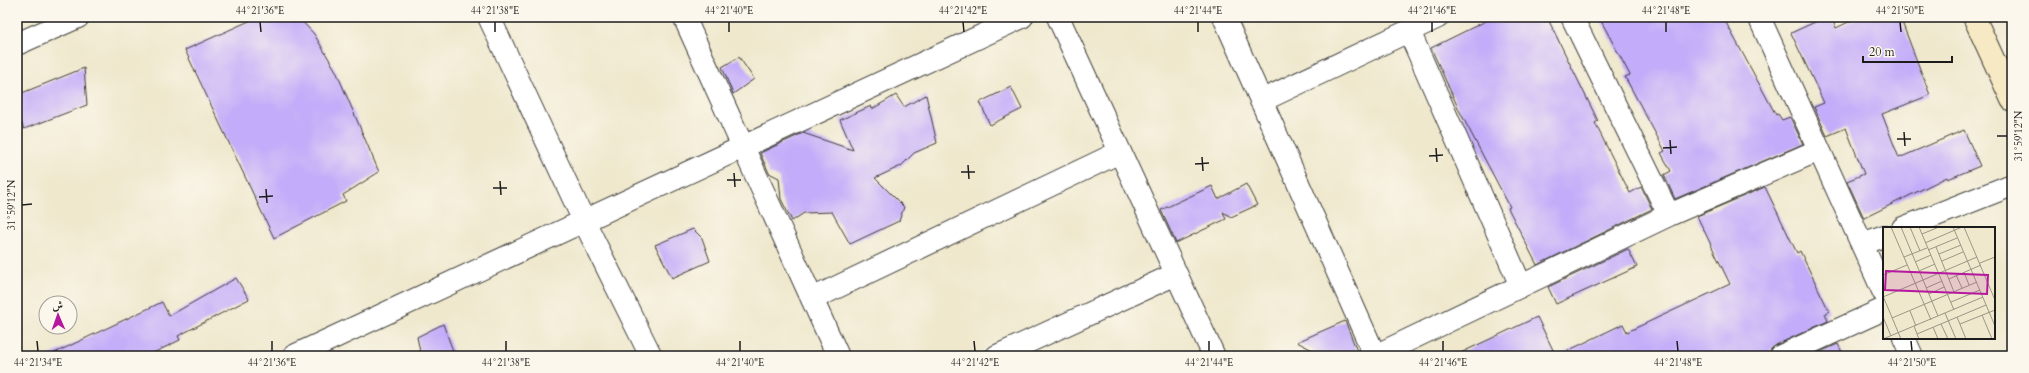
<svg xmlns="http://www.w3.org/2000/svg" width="2029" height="373" viewBox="0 0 2029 373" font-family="Cardo,Amiri,serif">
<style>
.building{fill:#c3acf9}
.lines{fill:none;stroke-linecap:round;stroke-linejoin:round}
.street-casing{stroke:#3c3b37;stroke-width:24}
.secondary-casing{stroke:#3c3b37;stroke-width:24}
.street{stroke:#fff;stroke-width:22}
.secondary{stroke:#f6e9c3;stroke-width:22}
.ticks{fill:none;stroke:#1c1c1c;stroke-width:1.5}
.inset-road{fill:none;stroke:#9b9686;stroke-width:1}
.view{fill:#b5179e;fill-opacity:0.15;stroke:#b5179e;stroke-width:2}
.inset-edge{fill:none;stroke:#1c1c1c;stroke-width:2}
.neatline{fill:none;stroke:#1c1c1c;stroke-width:1.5}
.ticks-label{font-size:10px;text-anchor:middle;fill:#1c1c1c}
</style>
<rect width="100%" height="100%" fill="#fbf7ec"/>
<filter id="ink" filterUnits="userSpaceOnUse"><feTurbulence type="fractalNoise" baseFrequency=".025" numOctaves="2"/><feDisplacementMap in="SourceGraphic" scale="8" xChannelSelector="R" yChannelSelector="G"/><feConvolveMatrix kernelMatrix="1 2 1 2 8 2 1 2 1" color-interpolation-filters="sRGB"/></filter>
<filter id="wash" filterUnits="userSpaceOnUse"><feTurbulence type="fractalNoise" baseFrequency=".012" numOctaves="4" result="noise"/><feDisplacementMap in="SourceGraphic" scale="16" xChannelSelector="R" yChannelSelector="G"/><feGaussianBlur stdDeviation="0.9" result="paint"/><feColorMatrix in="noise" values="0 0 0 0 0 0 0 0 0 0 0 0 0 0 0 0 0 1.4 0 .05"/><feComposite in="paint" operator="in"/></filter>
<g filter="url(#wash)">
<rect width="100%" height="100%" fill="#efe8cd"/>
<g id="blocks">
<!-- building -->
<path class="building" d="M258 17H298L314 34 336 71 379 172 343 195 346 201 274 238 185 50Z
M1494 17H1547L1598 121 1595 123 1630 193 1641 187 1652 209 1537 265 1508 208 1510 207 1460 112 1431 48Z
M1599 17H1723L1776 115 1778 114 1782 120 1790 117 1803 144 1675 199 1664 175 1671 171 1661 153 1665 151 1625 77 1630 75Z
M1826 17H1831L1836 28 1859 17H1900L1930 95 1882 114 1899 158 1964 130 1980 166 1948 179 1947 177 1864 218 1847 181 1864 174 1846 128 1827 136 1814 107 1824 103 1791 33Z
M739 57 754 79 733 94 722 67Z
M84 68 87 105 24 129 17 111V95Z
M1011 87 1022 109 990 125 980 102Z
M896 95 904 107 926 95 937 143 914 153 901 166 875 178 904 207 899 221 850 244 832 212 804 213 792 221 781 199 779 178 769 173 760 153 803 133 853 150 840 120 871 106 872 109Z
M1246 184 1257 205 1231 217 1223 212 1226 219 1176 243 1161 210 1212 186 1218 199Z
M1765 187 1797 253 1800 251 1829 311 1825 313 1828 321 1776 345 1771 349 1769 356H1557L1623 324 1627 332 1730 284 1697 216Z
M693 229 702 238 710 261 672 278 655 245Z
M1628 249 1637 267 1556 304 1548 287Z
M236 278 249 299 178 336 180 340 147 356H48L162 302 169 316Z
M1537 317 1556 356H1454Z
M1345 321 1359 356H1320L1318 353 1297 342Z
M443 324 455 356H421L417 337Z
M1838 344 1844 356H1811Z"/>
</g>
</g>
<g filter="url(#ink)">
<use href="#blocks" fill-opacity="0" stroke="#3c3b37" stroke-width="1"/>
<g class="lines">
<defs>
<path id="street" d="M489 17 584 221 651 356
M684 17 838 356
M1058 17 1214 356
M1224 17 1375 356
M1572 17 1669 215
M1759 17 1884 293
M1409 31 1521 286
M17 44 78 17
M1261 101 1438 17
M1903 228 2012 185
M1862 244 1884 236
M812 299 1120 152
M1904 338 1912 356
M294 356 1022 17
M997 356 1176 274
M1375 356 1669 215 1819 150
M1781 356 1884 309"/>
<path id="secondary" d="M1974 17 2012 100"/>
</defs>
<!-- street casing -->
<use href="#street" class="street-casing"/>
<!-- secondary casing -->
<use href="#secondary" class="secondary-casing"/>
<!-- street -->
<use href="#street" class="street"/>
<!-- secondary -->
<use href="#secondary" class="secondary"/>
</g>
</g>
<!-- ticks -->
<path class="ticks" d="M260 22 261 32M495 22V32M729 22V32M963 22 964 32M1198 22V32M1432 22V32M1666 22V32M1900 22 1901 32M1904 132 1905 146M1997 136H2007M1897 139H1911M1670 140 1671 154M1436 148 1437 162M1663 148 1677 147M1429 156 1443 155M1202 157 1203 171M1195 164 1209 163M968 165 969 179M961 172H975M734 173 735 187M727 180H741M500 181 501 195M493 188H507M266 189 267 203M259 197 273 196M22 205 32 204M37 341 38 351M272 341V351M506 341V351M740 341V351M974 341 975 351M1209 341V351M1443 341V351M1677 341 1678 351M1911 341 1912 351"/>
<!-- overview -->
<g transform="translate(1883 227)">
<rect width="112" height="112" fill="#efe8cd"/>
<path class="inset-road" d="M8 0 48 93M18 0 55 89M27 0 37 24M36 0 71 83M70 0 112 99M81 0 112 73M39 7 56 0M42 16 79 0M53 20 71 65M45 23 74 11M56 27 78 18M21 30 44 21M59 34 80 25M32 35 48 28M97 36 112 30M36 44 52 37M81 45 86 58M0 48 24 38M73 48 79 61M66 52 98 38M43 61 59 54M46 67 61 60M0 69 18 112M0 70 94 30M68 75 97 63M27 84 33 99M62 86 73 112M99 88 109 112M0 90 8 109M74 90 83 112M9 91 94 55M58 97 65 112M77 97 112 83M31 99 36 112M50 100 55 112M34 107 103 78M0 112 100 70"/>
<path class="view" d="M3 44 105 48 104 67 2 63Z"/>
<rect width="112" height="112" class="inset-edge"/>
</g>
<!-- margin -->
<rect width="2029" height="373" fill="none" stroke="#fbf7ec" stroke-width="44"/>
<!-- north arrow -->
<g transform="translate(58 315) rotate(358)"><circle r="19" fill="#fbf7ec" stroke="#a29f99"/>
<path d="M0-3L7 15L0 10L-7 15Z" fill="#b5179e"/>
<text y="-6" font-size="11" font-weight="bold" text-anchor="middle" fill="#1c1c1c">ش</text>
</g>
<!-- scale -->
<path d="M1863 56v6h89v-6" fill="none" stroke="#1c1c1c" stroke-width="2"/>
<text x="1869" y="56" font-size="12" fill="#1c1c1c" stroke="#fbf7ec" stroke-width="3" paint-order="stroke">20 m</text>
<rect x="22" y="22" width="1985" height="329" class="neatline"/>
<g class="ticks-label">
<text x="260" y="14">44°21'36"E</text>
<text x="495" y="14">44°21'38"E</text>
<text x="729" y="14">44°21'40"E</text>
<text x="963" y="14">44°21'42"E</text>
<text x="1198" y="14">44°21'44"E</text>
<text x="1432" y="14">44°21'46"E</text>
<text x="1666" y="14">44°21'48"E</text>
<text x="1900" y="14">44°21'50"E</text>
<text transform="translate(2018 136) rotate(-90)" y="4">31°59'12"N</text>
<text transform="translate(11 205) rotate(-90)" y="4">31°59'12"N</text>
<text x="38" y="366">44°21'34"E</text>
<text x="272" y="366">44°21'36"E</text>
<text x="506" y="366">44°21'38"E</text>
<text x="740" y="366">44°21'40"E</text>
<text x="975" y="366">44°21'42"E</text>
<text x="1209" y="366">44°21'44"E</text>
<text x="1443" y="366">44°21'46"E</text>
<text x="1678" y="366">44°21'48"E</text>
<text x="1912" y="366">44°21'50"E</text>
</g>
</svg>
